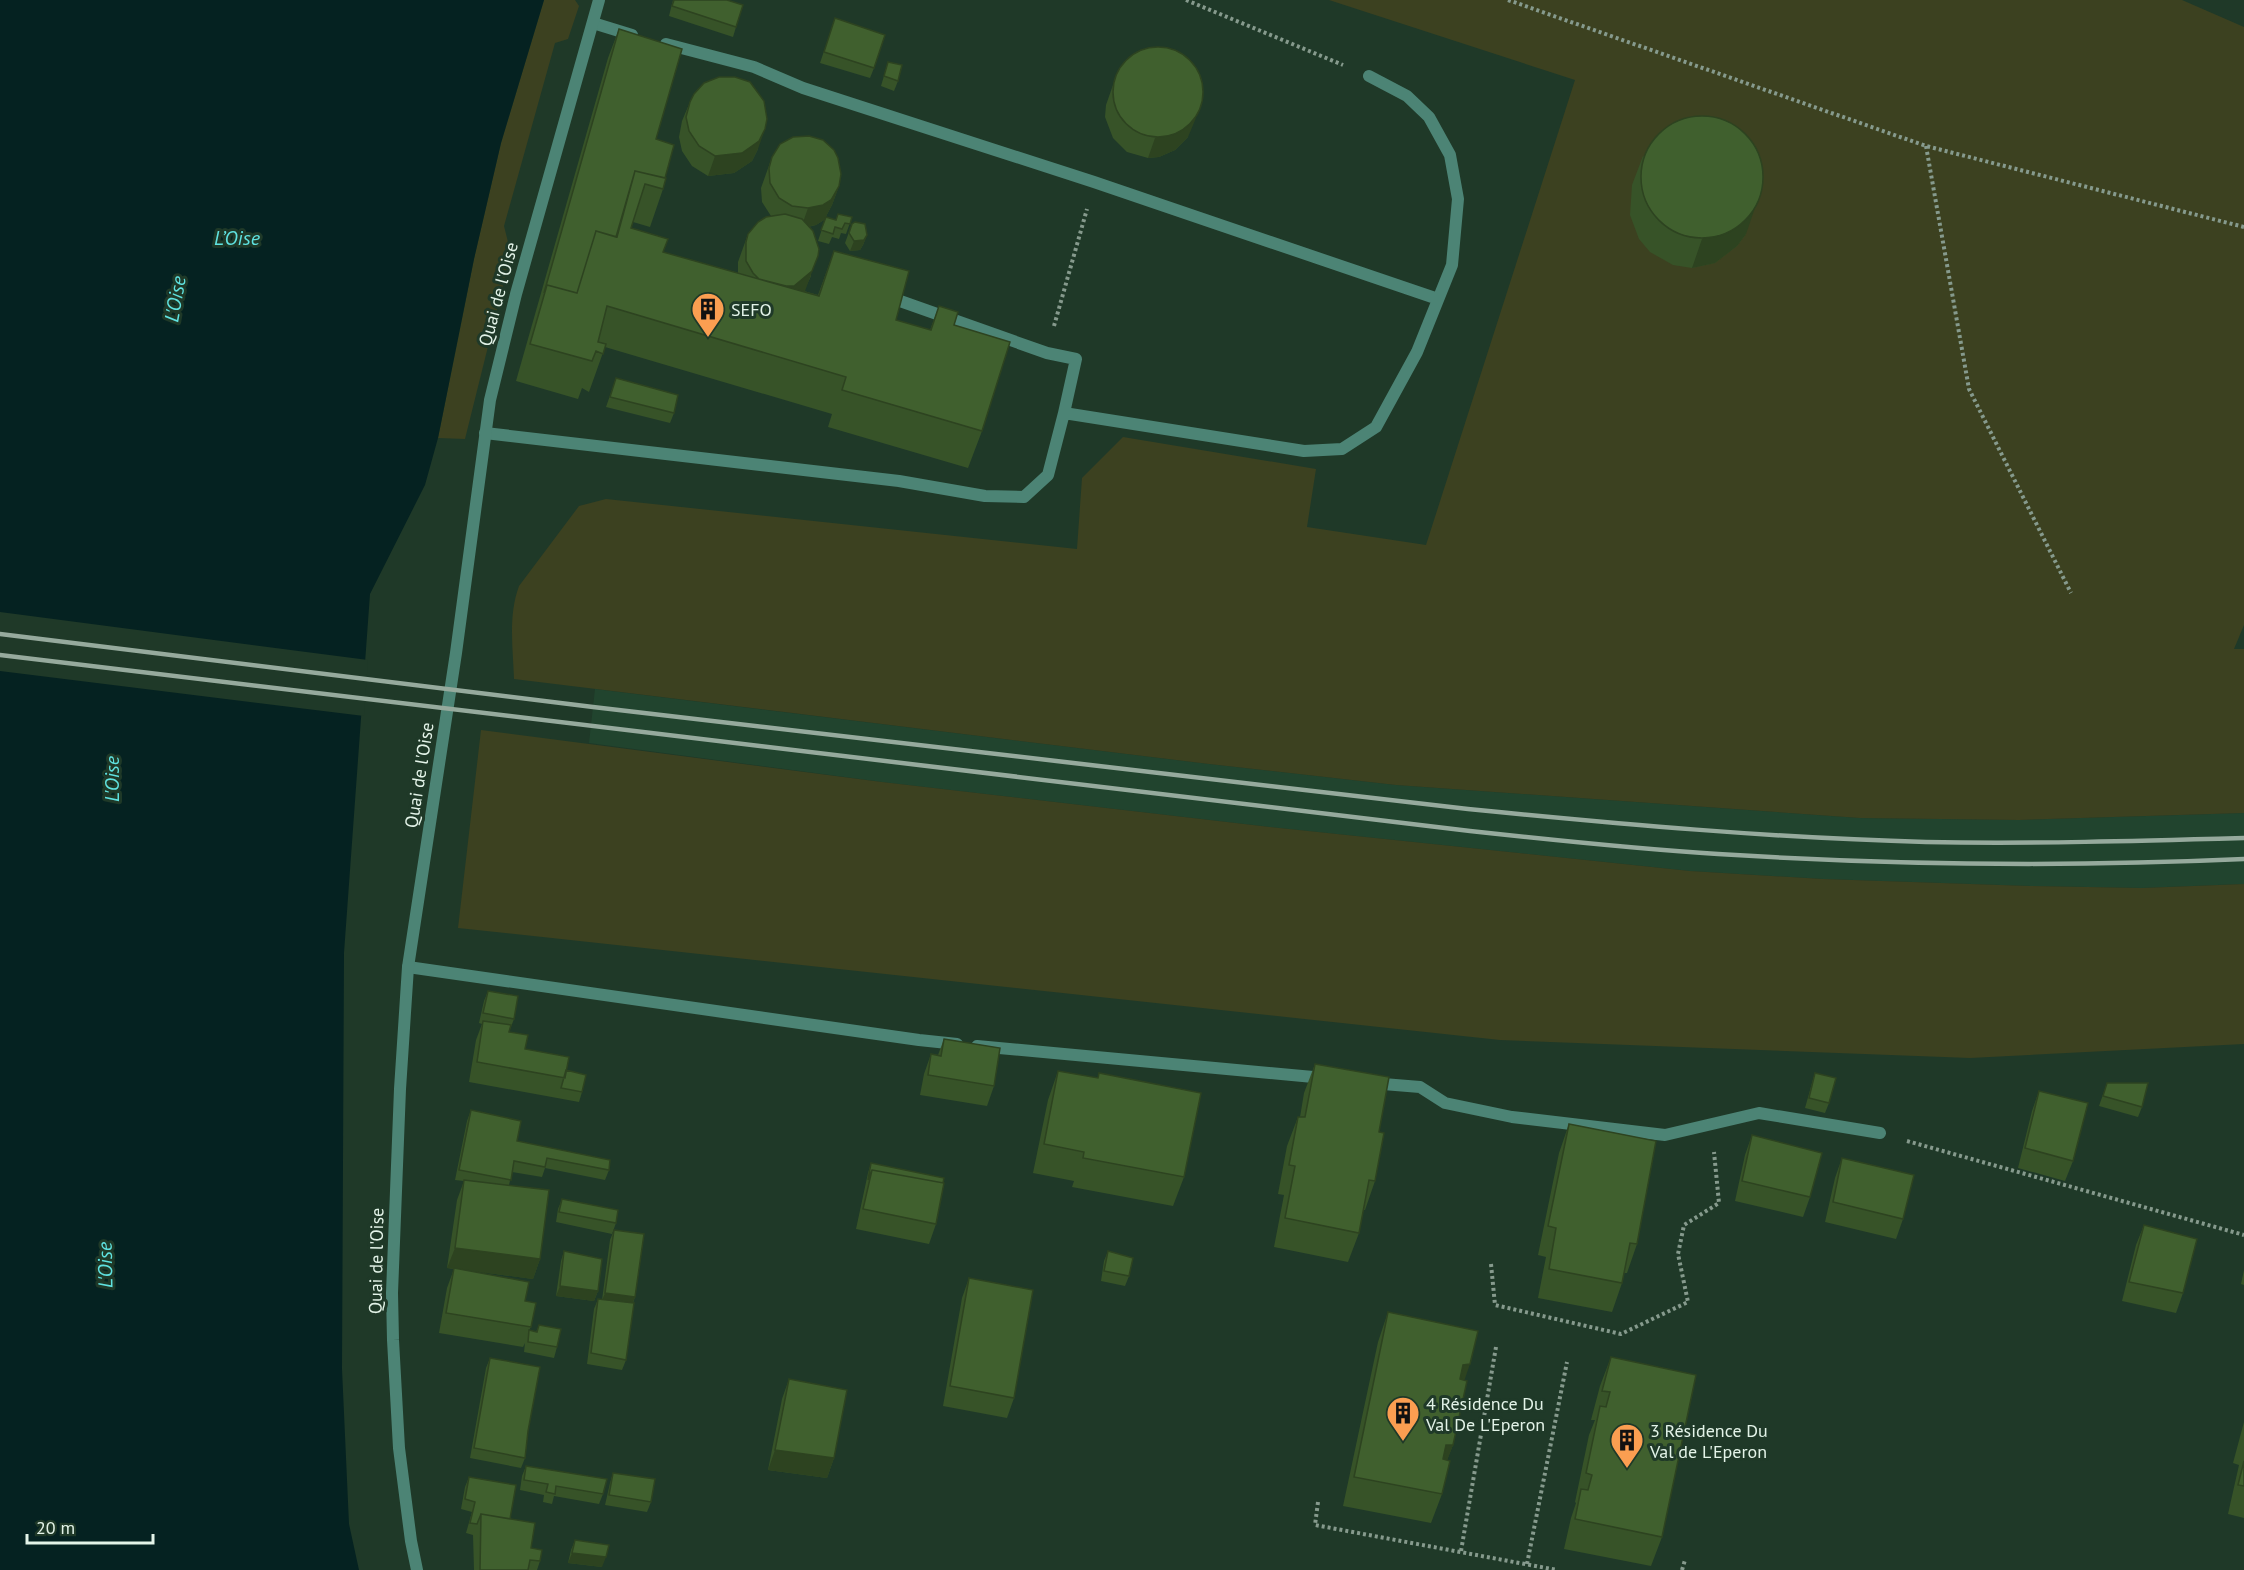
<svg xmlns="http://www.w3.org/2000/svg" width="2244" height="1570" viewBox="0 0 2244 1570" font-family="'PT Sans',sans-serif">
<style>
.built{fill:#21442e}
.green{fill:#3c4120}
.water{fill:#052221}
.pier{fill:#1f3928}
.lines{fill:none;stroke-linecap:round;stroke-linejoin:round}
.path{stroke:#869a8d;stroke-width:4;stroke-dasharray:3 3;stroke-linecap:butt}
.lane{stroke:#4c8475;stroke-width:12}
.street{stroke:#4c8475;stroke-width:12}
.rail{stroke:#96aa9d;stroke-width:4.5}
.wall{fill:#375328}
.shaded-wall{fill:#2d4320}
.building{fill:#40602e;stroke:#2d4320;stroke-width:1.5}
.labels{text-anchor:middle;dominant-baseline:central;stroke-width:6;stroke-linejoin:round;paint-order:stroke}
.street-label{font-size:18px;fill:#e3f3e8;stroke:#1f3928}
.poi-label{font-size:18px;fill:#e3f3e8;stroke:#1f3928;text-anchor:start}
.water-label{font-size:20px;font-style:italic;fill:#5fe2e0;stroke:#1f3928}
</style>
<rect width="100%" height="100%" fill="#1f3928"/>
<!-- built -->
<path class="built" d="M595 689 1209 764 1396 785 1860 818 2019 820 2244 813V884L2142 888 2030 886 1823 879 1690 871 1270 827 882 782 589 743Z"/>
<!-- green -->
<path class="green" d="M544 0H575L579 6 568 39 555 43 504 226 511 254 465 439 438 438 474 259 501 143Z
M1329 0H2182L2244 27V625L2234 649H2244V813L2019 820 1860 818 1396 785 1209 764 514 679C513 648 508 616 519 586L579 506 606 499 1077 549 1082 478 1123 437 1316 469 1307 527 1426 545 1575 80Z
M481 730 882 782 1270 827 1690 871 1823 879 2030 886 2142 888 2244 884V1044L1970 1058 1500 1040 458 928Z"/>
<!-- water -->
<path class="water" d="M0 0H544L501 143 474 259 438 438 425 485 370 594 344 953 342 1369 349 1524 359 1570H0Z"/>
<!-- pier -->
<path class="pier" d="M0 612 368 660 364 716 0 671Z"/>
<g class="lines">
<!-- path -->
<path class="path" d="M1186 0 1343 65
M1508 0 1926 146 2244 227
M1926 146 1969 389 2071 593
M1054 326 1087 209
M1907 1141 2244 1235
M1491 1264 1495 1305 1621 1334 1688 1302 1678 1254 1684 1225 1719 1203 1714 1152
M1318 1502 1315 1525 1557 1570
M1461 1551 1496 1347
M1527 1564 1567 1362
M1682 1570 1685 1560"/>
<!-- lane -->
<path class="lane" d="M593 23 632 35
M666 44 754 67 803 88 1094 182 1438 299
M886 296 1047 353 1076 359 1064 413
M485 433 899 481 985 496 1024 497 1048 475 1064 413 1304 451 1342 449 1376 427 1417 352 1452 265 1458 199 1450 155 1429 117 1407 96 1369 76
M408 967 919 1040 957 1044
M977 1046 1324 1078
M1371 1083 1420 1087 1445 1103 1512 1117 1665 1135 1759 1113 1880 1133"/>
<!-- street -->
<path class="street" d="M417 1570 411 1541 399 1448 393 1340 392 1293 400 1089 408 967 456 653 490 400 516 294 599 0"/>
<!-- rail -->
<path class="rail" d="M0 634 593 707 1468 809C1620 824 1772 838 1926 842 2032 844 2138 841 2244 838
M0 655 1470 831C1552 840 1635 849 1718 854 1893 865 2069 867 2244 859"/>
</g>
<!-- wall -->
<path class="wall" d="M673 0H727L736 27 733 37 669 16Z
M835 18 874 68 870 78 820 63Z
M619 29 656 139 665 178 663 189 650 227 633 222 631 228 663 252 738 273V262L748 234 771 216 762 202 761 188 772 157 839 186 832 205 824 220 816 225 808 227 811 276 804 291 818 295 834 251 896 320 930 330 939 306 954 325 982 431 968 468 828 427 832 414 605 347 589 392 582 388 578 399 516 381 608 58Z
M888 62 898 81 894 91 881 86Z
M1113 85 1188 137 1175 150 1159 157 1148 158 1127 152 1113 138 1105 117 1106 105Z
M690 102 758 149 752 161 734 173 708 176 692 166 682 151 679 137 682 121Z
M1643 156 1746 234 1737 246 1715 263 1692 268 1673 265 1650 252 1639 239 1630 215 1632 185Z
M826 217 836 220 852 217 846 234 841 233 839 239 832 237 829 244 818 241Z
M852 224 867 235 863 245 860 250 850 251 845 243Z
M616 378 674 413 670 423 606 407Z
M488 991 514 1019 509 1032 525 1049 566 1070 582 1092 579 1102 469 1082 476 1040 482 1024 479 1023 484 1001Z
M944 1039 994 1086 987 1106 920 1095 924 1074 931 1054 938 1055Z
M1315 1064 1379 1132 1375 1181 1365 1210H1363L1359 1233 1348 1262 1274 1247 1284 1195 1278 1194 1287 1146 1298 1117H1300L1304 1093Z
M1058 1071 1184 1177 1173 1206 1072 1187 1074 1181 1033 1173 1048 1100Z
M1815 1073 1829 1103 1825 1113 1805 1108 1812 1083Z
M2107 1083 2142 1107 2138 1117 2099 1106Z
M2039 1091 2073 1161 2065 1181 2018 1168 2032 1111Z
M471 1110 517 1141 609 1170 605 1180 545 1168 542 1177 512 1172 509 1185 540 1259 533 1279 459 1269 525 1301 531 1327 529 1330 536 1332 539 1325 557 1347 554 1358 524 1352 525 1343 523 1347 439 1333 447 1288 454 1269 447 1268 457 1200 464 1181 455 1180 467 1121Z
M1569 1124 1637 1244 1627 1273H1624L1622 1283 1612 1312 1538 1298 1546 1257 1538 1255 1559 1153Z
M1752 1135 1810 1197 1803 1217 1735 1201 1745 1155Z
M1842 1158 1903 1219 1896 1239 1825 1222 1835 1178Z
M871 1163 936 1224 929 1244 856 1229 868 1173Z
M562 1199 616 1223 612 1234 556 1222 558 1209Z
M2144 1225 2183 1293 2176 1313 2122 1301 2136 1245Z
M614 1230 635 1297 633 1303 626 1360 622 1370 587 1364 594 1309 598 1299 602 1300 610 1240Z
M564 1251 598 1291 594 1301 556 1296 561 1261Z
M1108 1251 1129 1276 1125 1286 1101 1281 1104 1261Z
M2244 1270V1285L2241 1284Z
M969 1278 1014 1398 1007 1418 943 1406 962 1298Z
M1388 1312 1464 1380 1453 1445 1447 1460 1442 1494 1431 1523 1343 1506 1378 1342Z
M1611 1357 1662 1537 1651 1566 1564 1549 1571 1518 1576 1503 1575 1502 1589 1435 1595 1420H1591L1600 1386Z
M490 1358 528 1431 525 1458 521 1468 470 1458 486 1368Z
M789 1379 834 1458 827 1478 768 1470 782 1399Z
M2244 1422V1518L2228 1514 2239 1465 2233 1463Z
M526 1466 603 1494 599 1504 554 1496 552 1504 543 1502 544 1495 520 1490 522 1476Z
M613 1473 651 1502 647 1512 605 1505 610 1483Z
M469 1477 510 1519 540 1561 537 1570H474L473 1535 466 1533 472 1512 461 1509 465 1487Z
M575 1540 602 1567 568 1563 571 1550Z"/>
<!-- shaded-wall -->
<path class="shaded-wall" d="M1196 118 1188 137 1175 150 1159 157 1148 158 1155 138Z
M765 129 758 149 752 161 734 173 708 176 715 156Z
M839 186 832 205 824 220 816 225 801 228 808 208Z
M1756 205 1746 234 1737 246 1715 263 1692 268 1702 239Z
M867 235 863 245 860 250 850 251 854 241Z
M818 256 805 291 786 305 774 287Z
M455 1248 540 1259 533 1279 447 1268Z
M560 1286 598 1291 594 1301 556 1296Z
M605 1293 635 1297 631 1307 601 1303Z
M1470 1364 1460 1393 1453 1394 1463 1365Z
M1446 1445H1453L1442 1474H1436Z
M775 1450 834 1458 827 1478 768 1470Z
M572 1553 606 1557 602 1567 568 1563Z"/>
<!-- building -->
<path class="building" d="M674 0H727L743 5 736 27 672 6Z
M835 18 885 35 874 68 824 52Z
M619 29 682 49 656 139 674 145 665 178 635 171 616 237 596 231 577 293 547 285 544 293Z
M1113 92a45 45 0 1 1 90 0a45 45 0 1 1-90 0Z
M888 62 902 65 898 81 884 76Z
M719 77H735L750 82 764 101 767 119 765 129 759 141 742 153 715 156 699 146 689 131 686 117 690 102 694 94 704 83Z
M1641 177a61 61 0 1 1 122 0a61 61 0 1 1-122 0Z
M809 136 823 140 834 150 838 158 841 174 839 186 831 200 823 205 808 208 792 206 779 198 770 183 769 168 772 157 780 144 793 137Z
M635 171 666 178 663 189 645 184 631 228 668 239 663 252 819 296 834 251 909 271 896 320 931 330 939 306 958 312 954 325 1010 342 982 431 842 390 846 377 607 306 598 342 606 344 603 354 596 351 592 361 530 344 547 285 577 293 596 231 617 237Z
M785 214 802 219 813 231 819 249 818 256 812 271 794 286H786L759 279 753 273 746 261V242L748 234 758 222 766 217Z
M838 214 852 217 850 224 845 223 842 229 835 227 833 234 821 230 826 217 836 220Z
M855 222 865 224 867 235 864 240 854 241 849 233 852 224Z
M616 378 678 395 674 413 610 397Z
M488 991 518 996 514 1019 483 1013Z
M483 1021 511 1025 509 1032 528 1035 525 1049 569 1057 565 1078 477 1062Z
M944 1039 1000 1048 994 1086 928 1075 931 1054 941 1056Z
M1315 1064 1389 1077 1379 1132 1384 1133 1375 1181 1369 1180 1359 1233 1285 1218 1295 1166 1289 1165 1298 1117H1305Z
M566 1070 586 1075 582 1092 561 1088Z
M1058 1071 1098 1078 1099 1073 1201 1093 1184 1177 1083 1158 1084 1152 1044 1144Z
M1815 1073 1836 1078 1829 1103 1809 1098Z
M2107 1083H2148L2142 1107 2103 1096Z
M2039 1091 2088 1103 2073 1161 2025 1148Z
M471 1110 521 1121 517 1141 610 1160 609 1170 547 1158 545 1167 514 1161 511 1180 459 1170Z
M1569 1124 1656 1141 1637 1244 1630 1243 1622 1283 1549 1269 1556 1228 1548 1226Z
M1752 1135 1822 1153 1810 1197 1742 1181Z
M1842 1158 1914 1175 1903 1219 1833 1202Z
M871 1163 944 1178 943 1183 872 1170 868 1180Z
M872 1170 944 1183 936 1224 863 1209Z
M464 1180 549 1190 540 1259 455 1248Z
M562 1199 618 1210 616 1223 559 1212Z
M2144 1225 2197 1239 2183 1293 2129 1282Z
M614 1230 644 1234 635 1297 605 1293Z
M564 1251 602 1259 598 1291 560 1286Z
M1108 1251 1133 1258 1129 1276 1104 1271Z
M454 1268 529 1282 525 1301 536 1303 531 1327 446 1313Z
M969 1278 1033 1290 1014 1398 950 1386Z
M598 1299 634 1303 626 1360 591 1353Z
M1388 1312 1478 1331 1470 1364 1463 1365 1460 1379 1467 1381 1453 1445H1446L1443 1459 1450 1461 1442 1494 1354 1477Z
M539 1325 561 1329 557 1347 528 1342 529 1330 537 1332Z
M1611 1357 1696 1375 1662 1537 1575 1519 1581 1489 1588 1490 1592 1475 1586 1473 1600 1406 1606 1407 1610 1392 1602 1391Z
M490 1358 540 1367 528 1431 525 1458 474 1448Z
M789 1379 847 1390 834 1458 775 1450Z
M2244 1461V1486L2238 1485Z
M526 1466 607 1479 603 1494 556 1486 555 1494 546 1492 548 1484 524 1480Z
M613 1473 655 1479 651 1502 609 1495Z
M469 1477 516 1485 510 1519 481 1514 477 1524 470 1523 475 1502 465 1499Z
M481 1514 535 1523 531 1548 542 1550 540 1561 530 1560 528 1570H480Z
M575 1540 609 1545 606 1557 572 1553Z"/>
<!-- icons -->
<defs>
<symbol id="building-pin" viewBox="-11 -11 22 30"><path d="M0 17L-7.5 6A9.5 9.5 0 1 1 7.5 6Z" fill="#fb9e51" stroke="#1f3928"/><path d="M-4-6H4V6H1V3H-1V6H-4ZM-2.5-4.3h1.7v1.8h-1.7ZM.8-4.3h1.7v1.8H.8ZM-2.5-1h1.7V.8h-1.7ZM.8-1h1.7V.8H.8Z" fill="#111"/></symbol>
</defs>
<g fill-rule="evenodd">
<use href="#building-pin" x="689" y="290" width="38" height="52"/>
<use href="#building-pin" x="1384" y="1394" width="38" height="52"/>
<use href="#building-pin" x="1608" y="1421" width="38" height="52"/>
</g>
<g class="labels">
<!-- street labels -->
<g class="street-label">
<text transform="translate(498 294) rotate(-75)">Quai de l'Oise</text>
<text transform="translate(419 775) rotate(-81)">Quai de l'Oise</text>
<text transform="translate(376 1261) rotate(-89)">Quai de l'Oise</text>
</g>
<!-- poi labels -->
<g class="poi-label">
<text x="731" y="309">SEFO</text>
<text x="1426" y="1403">4 Résidence Du<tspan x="1426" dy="21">Val De L'Eperon</tspan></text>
<text x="1650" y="1430">3 Résidence Du<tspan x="1650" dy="21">Val de L'Eperon</tspan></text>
</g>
<!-- water labels -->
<g class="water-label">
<text x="237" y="238">L’Oise</text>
<text transform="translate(175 299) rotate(-80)">L'Oise</text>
<text transform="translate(112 779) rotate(-90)">L'Oise</text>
<text transform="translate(105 1265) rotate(-91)">L'Oise</text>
</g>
</g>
<!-- scale -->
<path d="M27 1534v9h126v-9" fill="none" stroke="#e3f3e8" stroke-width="3"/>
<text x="36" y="1534" font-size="18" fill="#e3f3e8" stroke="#1f3928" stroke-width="4.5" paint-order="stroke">20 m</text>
</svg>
